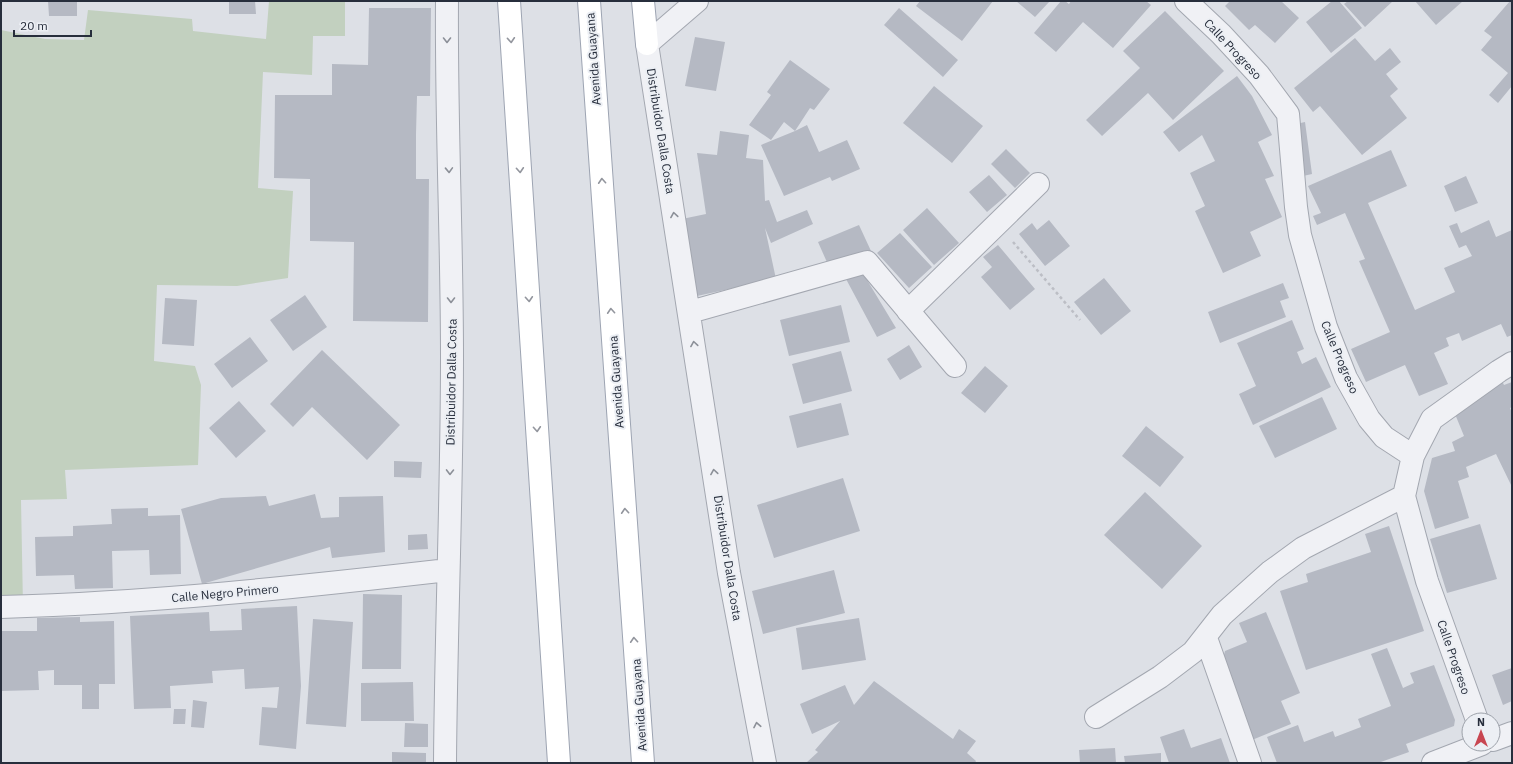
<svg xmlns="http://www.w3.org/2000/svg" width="1513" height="764" viewBox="0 0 1513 764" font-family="'IBM Plex Sans',sans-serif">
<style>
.green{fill:#c2d0bf}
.building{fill:#b5b9c3}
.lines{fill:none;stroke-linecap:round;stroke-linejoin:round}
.minor-casing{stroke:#a3a7b0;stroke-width:24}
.major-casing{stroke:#9da4b2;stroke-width:24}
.path{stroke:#bcbec5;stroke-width:2.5;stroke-dasharray:3 3;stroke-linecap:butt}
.minor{stroke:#f0f1f5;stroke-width:22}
.major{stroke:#fff;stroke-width:22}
.oneway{stroke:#8c9098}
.oneway2{stroke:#93969e}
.labels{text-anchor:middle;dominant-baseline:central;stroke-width:4;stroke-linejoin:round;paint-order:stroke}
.street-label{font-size:12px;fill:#272e3c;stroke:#eceff4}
</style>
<rect width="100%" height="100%" fill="#dde0e6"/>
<!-- green -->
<path class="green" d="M269 1H345V36H313L312 75 263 72 258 188 293 191 288 278 237 286 157 285 154 361 195 366 201 385 198 465 65 470 67 499 21 500 23 606 1 607V30L45 39 84 40 88 10 192 19 193 31 266 39Z"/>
<!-- building -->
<path class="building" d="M48 1H77V16H49Z
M229 1H255L256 14H229Z
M920 1H993L962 41 916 6Z
M1016 1H1050L1035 17Z
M1061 1H1065L1069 4 1071 1H1146L1151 5 1113 48 1083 22 1056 52 1034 33Z
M1230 1H1281L1299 18 1275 43 1255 25 1249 30 1225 6Z
M1332 1H1339L1362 28 1331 53 1306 22Z
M1348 1H1393L1365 27 1344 4Z
M1415 1H1463L1436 25Z
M1510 1H1512V86L1498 103 1489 95 1508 73 1481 50 1492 37 1484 31Z
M369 8H431L430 96H417L416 134V179H429L428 322 353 321 354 242 310 241V179L274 178 275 95H332V64L368 65Z
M899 8 958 60 943 77 884 25Z
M1165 11 1224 71 1173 120 1148 93 1102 136 1086 120 1140 68 1123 51Z
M695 37 725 42 716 91 685 86Z
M1355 38 1375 61 1390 48 1401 62 1386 74 1398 89 1390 96 1407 118 1362 155 1320 106 1313 112 1294 88Z
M790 60 830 89 814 110 810 108 795 131 807 125 819 152 847 140 860 169 832 181 830 177 784 196 761 145 795 131 784 122 771 140 749 125 771 95 767 92Z
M1237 76 1252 96 1272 135 1258 142 1274 176 1265 179 1282 217 1250 232 1261 256 1223 273 1195 211 1205 206 1190 173 1215 161 1202 135 1179 152 1163 132Z
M934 86 983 126 952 163 903 123Z
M1305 122 1312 174 1303 176 1296 124Z
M720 131 749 135 746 158 763 160 765 201 769 200 777 222 807 210 813 224 771 243 765 228 776 279 697 296 682 219 706 214 697 153 717 155Z
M1006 149 1030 173 1015 188 991 164Z
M1391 150 1407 186 1368 203 1415 310 1455 292 1444 268 1472 256 1466 245 1459 248 1449 226 1457 223 1461 233 1489 220 1496 237 1512 230V335L1507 337 1501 324 1462 341 1459 333 1446 338 1449 346 1434 353 1448 384 1419 396 1405 365 1366 382 1351 349 1390 332 1359 261 1365 259 1345 213 1317 225 1313 216 1321 213 1308 186Z
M989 175 1007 195 987 212 969 192Z
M1466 176 1478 203 1455 212 1444 186Z
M927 208 959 243 934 265 903 230Z
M1049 220 1070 246 1045 266 1019 234 1032 223 1037 230Z
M859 225 871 251 830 269 818 242Z
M900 233 932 267 909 288 877 253Z
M998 245 1035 289 1010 310 981 277 992 267 983 257Z
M861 270 896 328 877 337 846 279Z
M1104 278 1131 311 1101 335 1074 302Z
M1283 283 1289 298 1280 301 1286 317 1220 343 1208 312Z
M305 295 327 327 293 351 270 320Z
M165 298 197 300 194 346 162 344Z
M841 305 850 342 789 356 780 320Z
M1292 320 1304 349 1297 352 1302 364 1316 357 1331 387 1253 425 1239 394 1256 386 1237 343Z
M250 337 268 361 232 388 214 364Z
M909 345 922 367 900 380 887 359Z
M322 350 400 425 367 460 312 407 293 427 270 404Z
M841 351 852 391 803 404 792 364Z
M985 366 1008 386 985 413 961 393Z
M1502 381 1504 385 1512 382V407L1510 408 1512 413V487L1496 454 1466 467 1469 477 1458 481 1469 518 1435 529 1424 491 1432 458 1455 451 1452 442 1464 436 1455 414 1467 408 1463 399Z
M1322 397 1337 429 1275 458 1259 426Z
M239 401 266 431 236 458 209 428Z
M841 403 849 435 797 448 789 416Z
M1146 426 1184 457 1160 487 1122 456Z
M394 461 422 462 421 478 394 477Z
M843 478 860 531 774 558 757 505Z
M1145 492 1202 546 1162 589 1104 535Z
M315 494 321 518 339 517V497L383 496 385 552 332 558 330 547 202 584 181 509 221 498 266 496 269 506Z
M148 508V516L180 515 181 574 150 575 149 550 112 551 113 588 75 589 74 575 36 576 35 537 73 536V526L112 524 111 509Z
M1480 524 1497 579 1447 593 1430 539Z
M1389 526 1424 631 1306 670 1280 591 1308 582 1306 574 1371 552 1365 534Z
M427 534 428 549 408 550V535Z
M834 570 845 613 763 634 752 591Z
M363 594 402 595 401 669H362Z
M297 606 301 686 296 749 259 745 262 707 277 708 279 687 245 689 244 669 212 671 213 683 170 686 171 708 134 709 130 616 209 612 210 631 242 630 241 609Z
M1266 612 1300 693 1281 701 1291 724 1252 740 1221 666 1225 651 1247 642 1239 623Z
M80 617V622L114 621 115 684H99V709H82V685H54V670L38 671 39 690 1 691V631H37V618Z
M859 618 866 660 802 670 796 628Z
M313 619 353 622 346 727 306 724Z
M1387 648 1403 688 1414 683 1410 673 1434 665 1455 720 1454 726 1406 744 1409 752 1378 763H1277L1267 737 1298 725 1304 742 1333 731 1335 737 1361 727 1358 719 1391 706 1371 654Z
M1512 668V701L1503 705 1492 675Z
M874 681 953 739 959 729 976 741 967 753 976 761 975 763H806L818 752 815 750 840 721 812 734 800 704 845 685 854 705Z
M413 682 414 721H361V683Z
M193 700 207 702 204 728 191 727Z
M174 709H186L185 724H173Z
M405 723 428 724V747H404Z
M1184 729 1191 748 1221 738 1230 763H1169L1160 737Z
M1115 748 1116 763H1080L1079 750Z
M392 752 426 753V763H392Z
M1161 753V763H1125L1124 756Z"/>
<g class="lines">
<defs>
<path id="minor" d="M697 1 647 44 729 573 765 763
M1186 1 1221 34 1259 75 1288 114 1296 207 1300 235 1326 327 1346 378 1369 419 1384 437 1413 456
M908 311 1038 184
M690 312 867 262 955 366
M1 607C150 603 299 587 448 570
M1206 638 1250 763
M1096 717 1160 677 1193 652 1222 615 1270 572 1303 548 1404 496
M1477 720 1427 581 1404 496 1413 456 1432 419 1499 371 1512 363
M1493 740 1512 733
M445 763C446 628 452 492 452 357 452 238 446 120 447 1
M1433 763 1482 744"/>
<path id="major" d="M509 1 559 763
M589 1 643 763
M643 1 647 44"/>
</defs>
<!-- minor casing -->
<use href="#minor" class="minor-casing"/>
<!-- major casing -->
<use href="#major" class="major-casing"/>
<!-- path -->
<path class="path" d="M1013 242 1080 320"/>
<!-- minor -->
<use href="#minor" class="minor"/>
<!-- major -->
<use href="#major" class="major"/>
</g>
<!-- one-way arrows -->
<defs><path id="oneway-chevron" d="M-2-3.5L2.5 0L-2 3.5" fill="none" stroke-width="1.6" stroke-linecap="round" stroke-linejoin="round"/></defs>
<g class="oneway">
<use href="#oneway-chevron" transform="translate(447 40) rotate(90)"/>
<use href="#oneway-chevron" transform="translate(449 170) rotate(88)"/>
<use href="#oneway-chevron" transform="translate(674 215) rotate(-99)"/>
<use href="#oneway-chevron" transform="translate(451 300) rotate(90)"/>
<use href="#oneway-chevron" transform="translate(694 344) rotate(-99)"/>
<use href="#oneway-chevron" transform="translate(450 472) rotate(91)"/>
<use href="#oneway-chevron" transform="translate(714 472) rotate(-99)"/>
<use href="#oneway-chevron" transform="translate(757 725) rotate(-101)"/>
</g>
<g class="oneway2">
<use href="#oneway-chevron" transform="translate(511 40) rotate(86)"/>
<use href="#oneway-chevron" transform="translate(520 170) rotate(86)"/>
<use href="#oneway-chevron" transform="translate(602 181) rotate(-94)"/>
<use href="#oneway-chevron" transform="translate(529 299) rotate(86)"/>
<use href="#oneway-chevron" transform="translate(611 311) rotate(-94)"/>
<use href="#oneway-chevron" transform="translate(537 429) rotate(86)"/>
<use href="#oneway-chevron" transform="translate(625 511) rotate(-94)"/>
<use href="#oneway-chevron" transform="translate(634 640) rotate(-94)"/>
</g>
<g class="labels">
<!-- street labels -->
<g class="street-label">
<text transform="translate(1233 49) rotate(47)">Calle Progreso</text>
<text transform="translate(593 59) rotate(-94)">Avenida Guayana</text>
<text transform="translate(661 131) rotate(81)">Distribuidor Dalla Costa</text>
<text transform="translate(1340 357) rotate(67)">Calle Progreso</text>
<text transform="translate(451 382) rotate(-89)">Distribuidor Dalla Costa</text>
<text transform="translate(616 382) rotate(-94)">Avenida Guayana</text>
<text transform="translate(728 558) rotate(81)">Distribuidor Dalla Costa</text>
<text transform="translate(225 593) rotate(-5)">Calle Negro Primero</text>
<text transform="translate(1454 657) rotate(71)">Calle Progreso</text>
<text transform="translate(639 705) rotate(-94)">Avenida Guayana</text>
</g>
</g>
<!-- border -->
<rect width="1513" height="764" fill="none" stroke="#272e3c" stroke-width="4"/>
<!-- north arrow -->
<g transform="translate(1481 732)"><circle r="19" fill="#eceff4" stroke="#9da2aa"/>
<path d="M0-3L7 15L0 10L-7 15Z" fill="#c84651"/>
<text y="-6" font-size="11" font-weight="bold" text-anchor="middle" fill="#272e3c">N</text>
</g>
<!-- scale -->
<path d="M14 30v6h77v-6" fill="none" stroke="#272e3c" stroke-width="2"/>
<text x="20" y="30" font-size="12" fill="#272e3c" stroke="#eceff4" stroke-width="3" paint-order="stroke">20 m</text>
</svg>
